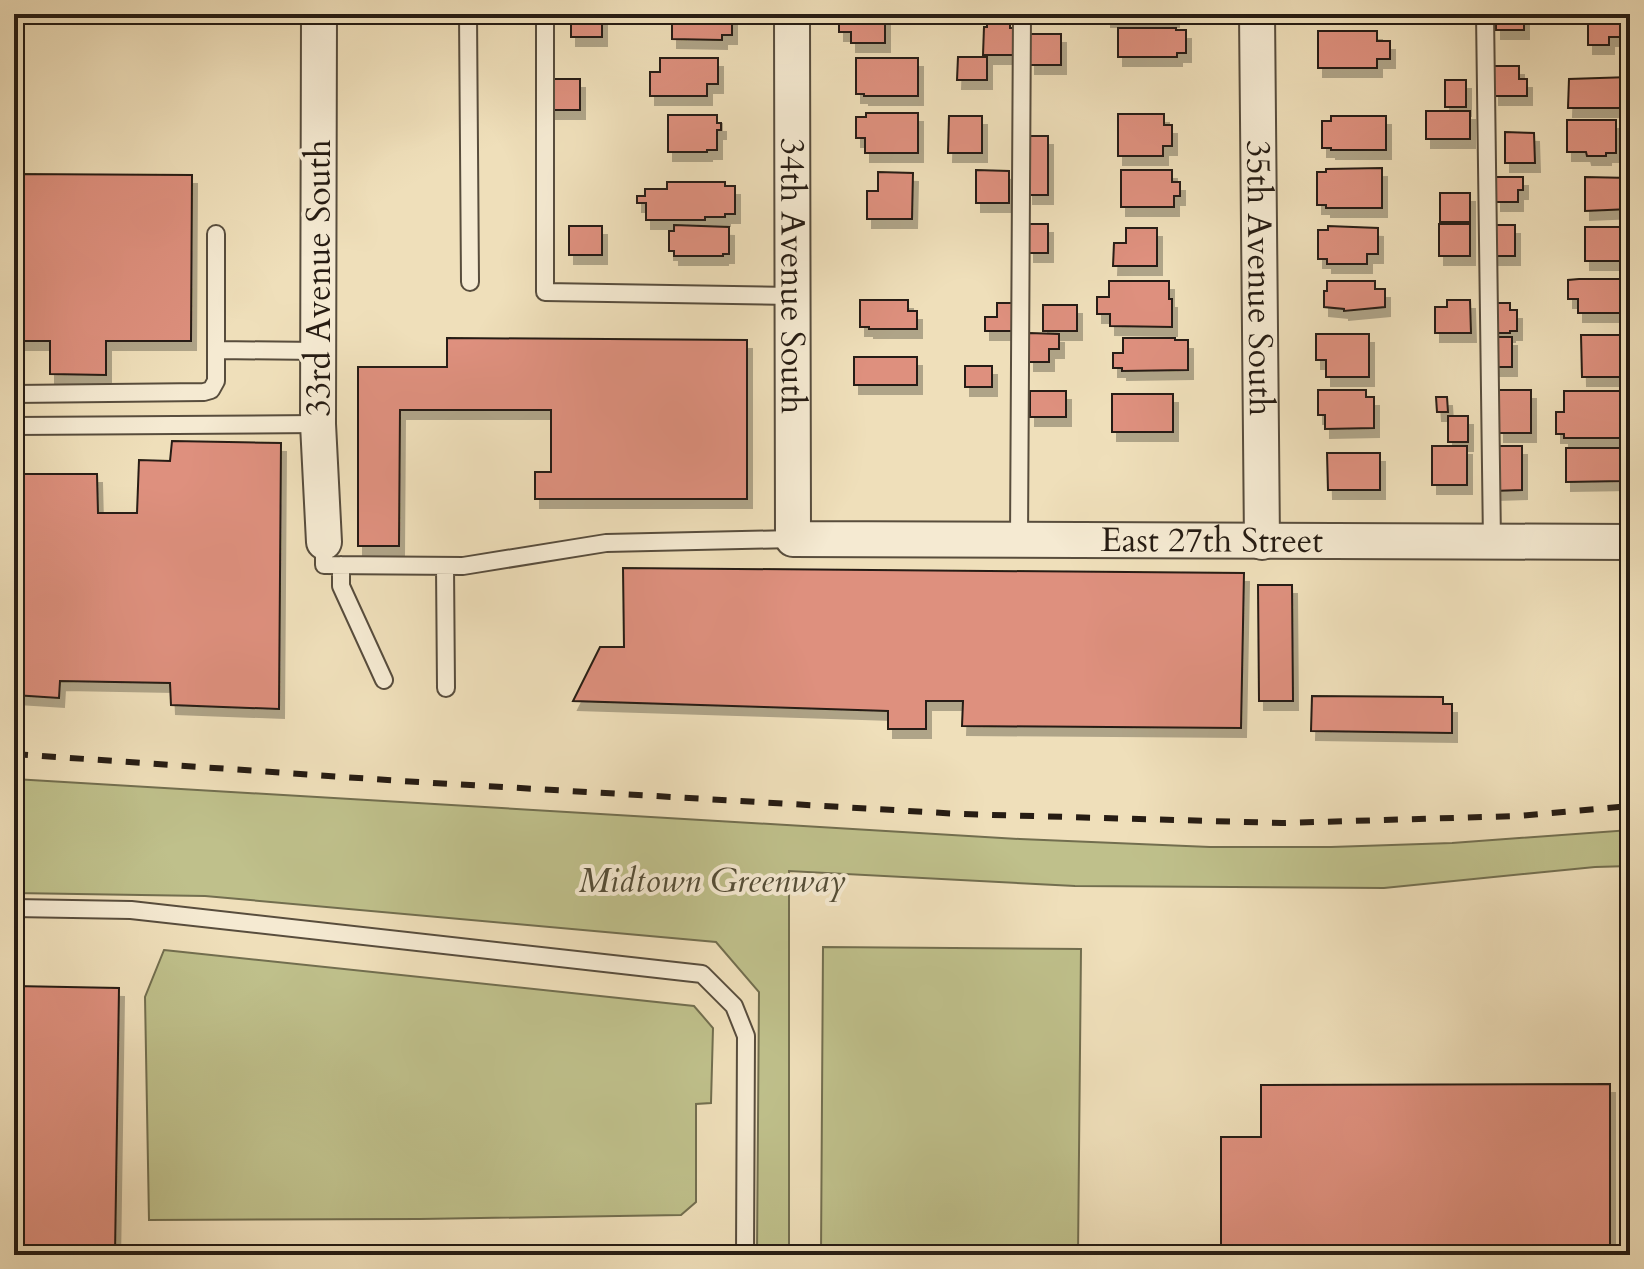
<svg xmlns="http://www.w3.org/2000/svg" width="1644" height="1269" viewBox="0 0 1644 1269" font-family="Cardo,serif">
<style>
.green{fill:#bfc08b;stroke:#726e4f;stroke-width:2}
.building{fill:#de907e;stroke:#261c13;stroke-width:2;filter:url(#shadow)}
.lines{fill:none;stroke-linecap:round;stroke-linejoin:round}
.lane-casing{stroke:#584d3d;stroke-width:20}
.street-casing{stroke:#584d3d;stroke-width:38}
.lane{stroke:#f5ead2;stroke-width:16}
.street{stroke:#f5ead2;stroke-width:34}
.rail{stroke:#261c13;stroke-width:6;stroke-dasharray:14 14;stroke-linecap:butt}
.labels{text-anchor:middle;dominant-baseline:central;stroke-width:8;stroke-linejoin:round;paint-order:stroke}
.street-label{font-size:34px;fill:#261c13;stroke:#f5ead2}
.park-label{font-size:34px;font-style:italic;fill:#544d37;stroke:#f5ead2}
</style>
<defs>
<filter id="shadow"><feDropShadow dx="5" dy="9" stdDeviation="0" flood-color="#0004"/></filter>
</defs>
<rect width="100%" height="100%" fill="#efdfba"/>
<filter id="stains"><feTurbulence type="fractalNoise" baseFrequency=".0025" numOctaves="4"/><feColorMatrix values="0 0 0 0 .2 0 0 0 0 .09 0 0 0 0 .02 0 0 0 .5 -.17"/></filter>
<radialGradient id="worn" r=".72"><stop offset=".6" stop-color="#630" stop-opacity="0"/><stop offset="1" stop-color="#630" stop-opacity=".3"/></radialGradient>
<!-- green -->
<path class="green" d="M14 779 1020 839 1210 847H1331L1452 843 1630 830V866L1595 867 1384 888 1075 886 789 871V1255H757L759 992 716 942 205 896 14 893Z
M823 947 1081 949 1078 1255H821Z
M164 950 694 1006 713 1028 711 1103 696 1104V1202L681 1215 420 1219 149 1220 145 997Z"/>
<!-- building -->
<path class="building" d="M571 14H602V37H571Z
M683 14H732V35H722V40L672 39V20H683Z
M839 14H885V43H851V32H839Z
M1106 14H1174V18H1106Z
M1496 14H1524V30H1496Z
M1588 14H1630V34H1627V37H1609V45H1588Z
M987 23H1010V28H1013V55H983L984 27H987Z
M1118 28H1176V30H1186V53H1177V57H1118Z
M1318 31H1377V41H1390V59H1377V68H1318Z
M1030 34H1061V65H1030Z
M958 57H987V80H957Z
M660 58H718V84H707V96H650V72H660Z
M856 58H918V96H864V94H856Z
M1494 66H1519V79H1527V96H1494Z
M1630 77V97H1624V108H1568L1569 79Z
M549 79H580V110H549Z
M1445 80H1466V107H1445Z
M1426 111H1470V139H1426Z
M866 113H918V153H865V138H856V117H866Z
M1118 114H1164V125H1172V146H1163V156H1118Z
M668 115H717V123H721V130H717V150H707V152H668Z
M949 116H982V153H948Z
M1331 116H1386V150H1331V148H1322V121H1331Z
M1567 120H1616V153H1606V156H1587L1586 152H1567Z
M1505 132 1534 133 1535 163H1505Z
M1028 136H1048V195H1028Z
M1382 168V208H1326V205H1317V172H1326V169Z
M976 170 1009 171V203H976Z
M1121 170H1172V182H1180V196H1174V207H1121Z
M878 172 913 173 912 219H867V191H878Z
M14 174 192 175 191 341H106V375L50 374V341H14Z
M1496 177H1523V190H1518V202H1496Z
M1585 177 1630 178V209L1585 211Z
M667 182H725V186H735V214H725V217H705V220H646V203H637V196H645V189H667Z
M1440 193H1470V222H1440Z
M1029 224H1048V253H1029Z
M1439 224H1470V256H1439Z
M674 225 729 227V254H723V256H674V251H669V231H674Z
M1491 225H1515V256H1491Z
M569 226H602V255H569Z
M1328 226 1378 228V254H1367V264H1327V259H1318V230H1328Z
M1585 227H1630V261H1585Z
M1126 228H1157V266H1113L1114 243H1126Z
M1579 279H1625V290H1630V313H1578V299H1568V280Z
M1109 281H1169V299H1172V327L1110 326V314H1097V297H1109Z
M1327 281H1375V289H1385V307L1344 311V309L1324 307V291H1327Z
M860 300H908V311H917V329H869V327H860Z
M1447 300H1470L1471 333H1435V307H1447Z
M997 303H1012V331H985V317H997Z
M1491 303H1510V310H1517V331H1510V333H1491Z
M1043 305H1077V331H1043Z
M1029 333 1059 334V349H1049V362H1029Z
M1316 334H1369V377H1326V360H1316Z
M1581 335H1630V377H1582Z
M1490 337H1512V367H1490Z
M447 338 747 340V499H535V472H551V410H400L399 546H358V367H447Z
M1123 338H1175V340H1188V370L1122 371V368H1113V353H1123Z
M854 357H917V385H854Z
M965 366H992V387H965Z
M1318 390H1366V397H1374V428L1325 429V415H1318Z
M1499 390H1531V433H1499Z
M1030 391H1066V417H1030Z
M1564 391H1624V394H1630V434H1624V438H1564V434H1556V412H1564Z
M1112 394H1173V432H1112Z
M1436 397H1447L1448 412H1437Z
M1448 416H1468V442H1448Z
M172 441 281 443 279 709 171 705 170 683 60 681 59 698 14 695V474H97L98 513H137L139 460 170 461Z
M1432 446H1467V485H1432Z
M1492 446H1522V490L1493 491Z
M1566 448H1630V479H1624V481L1566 482Z
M1327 453H1380V490H1328Z
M623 568 1244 573 1241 728 962 726 963 701H926V729H888V711L573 701 600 647H624Z
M1258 585H1292L1293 701H1259Z
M1312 696 1443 697V704H1452V733L1311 731Z
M14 986 119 988 115 1255H14Z
M1610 1084V1255H1221V1137H1261V1085Z"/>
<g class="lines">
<defs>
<path id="lane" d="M468 14 470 282
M545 14V292L791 296
M1485 14 1492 542
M216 350 319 351
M14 394 204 392 211 390 216 381V234
M14 426 318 424
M1019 540 1022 14
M324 542V565L463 566 606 543 793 539
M341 565V586L384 680
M445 566 446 688
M14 908 131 910 702 974 734 1006 746 1036 745 1255"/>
<g id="street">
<path d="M319 14 318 424 324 542"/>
<path id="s1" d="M792 14 793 539 1630 542"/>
<path id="s2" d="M1257 14 1262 542"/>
</g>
</defs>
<!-- lane casing -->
<use href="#lane" class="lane-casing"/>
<!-- street casing -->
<use href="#street" class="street-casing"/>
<!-- lane -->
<use href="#lane" class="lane"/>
<!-- street -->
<use href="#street" class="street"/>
<!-- rail -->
<path class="rail" d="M14 754 401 781 960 814 1282 823 1518 816 1630 806"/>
</g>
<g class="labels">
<!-- street labels -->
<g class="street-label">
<text stroke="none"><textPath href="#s1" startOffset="262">34th Avenue South</textPath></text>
<text transform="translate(319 278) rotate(-90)">33rd Avenue South</text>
<text stroke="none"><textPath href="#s2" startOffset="264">35th Avenue South</textPath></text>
<text stroke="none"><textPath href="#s1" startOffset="944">East 27th Street</textPath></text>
</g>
<!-- park labels -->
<g class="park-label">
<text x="712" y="881">Midtown Greenway</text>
</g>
</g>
<!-- margin -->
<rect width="1644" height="1269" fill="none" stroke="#efdfba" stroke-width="48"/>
<rect x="16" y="16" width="1612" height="1237" fill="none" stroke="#261c13" stroke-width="4"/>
<rect x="24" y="24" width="1596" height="1221" fill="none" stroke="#261c13" stroke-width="2"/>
<rect width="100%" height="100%" filter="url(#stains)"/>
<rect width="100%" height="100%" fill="url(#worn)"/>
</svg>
